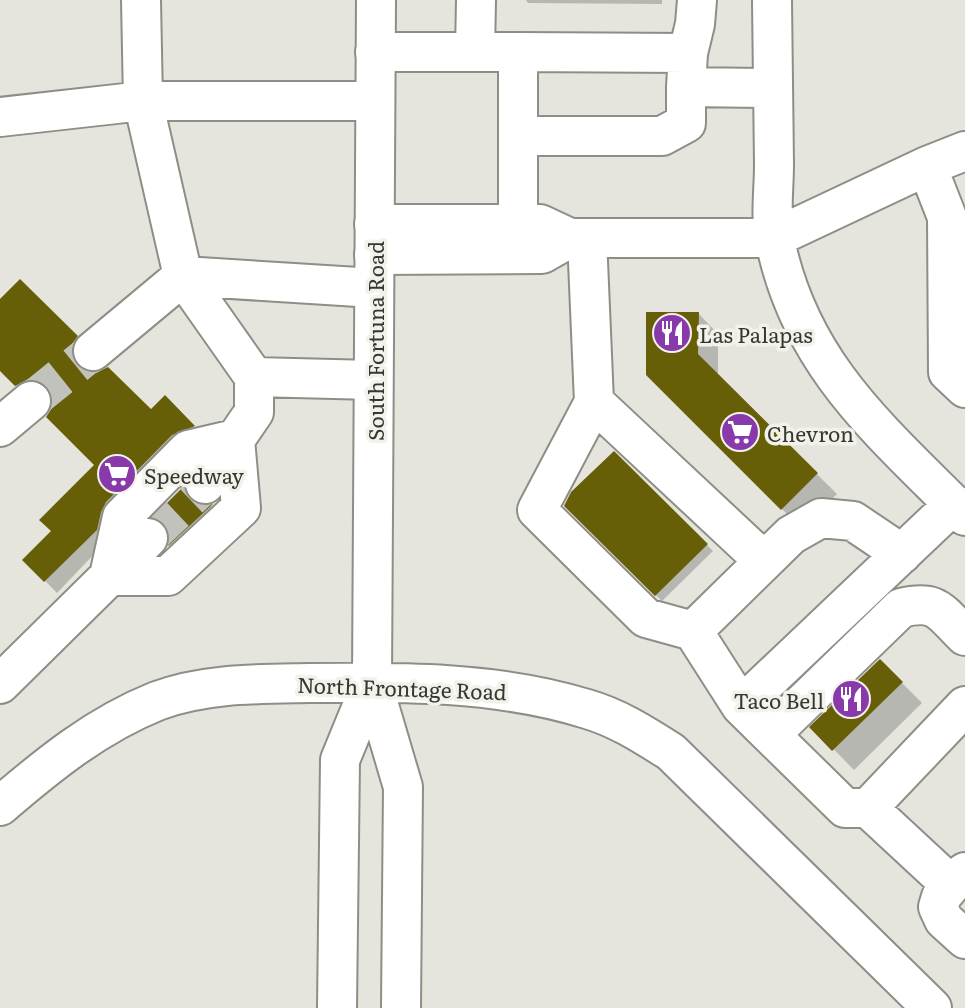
<svg xmlns="http://www.w3.org/2000/svg" width="965" height="1008" viewBox="0 0 965 1008" font-family="Literata,serif">
<style>
.shadow{fill:#0003}
.building{fill:#665f07}
.lines{fill:none;stroke-linecap:round;stroke-linejoin:round}
.minor-tunnel{stroke:#c2c2bc;stroke-width:38;stroke-dasharray:38 19;stroke-linecap:butt}
.minor-casing{stroke:#8e8e87;stroke-width:42}
.major-casing{stroke:#8e8e87;stroke-width:42}
.minor{stroke:#fff;stroke-width:38}
.major{stroke:#fff;stroke-width:38}
.labels{text-anchor:middle;dominant-baseline:central;stroke-width:7;stroke-linejoin:round;paint-order:stroke}
.poi-label{font-size:21px;fill:#363633;stroke:#f2f2eb;text-anchor:start}
.street-label{font-size:21px;fill:#363633;stroke:#f2f2eb}
</style>
<rect width="100%" height="100%" fill="#e5e5de"/>
<!-- shadow -->
<path class="shadow" d="M526 0H662V4L528 3Z
M20 282 88 349 84 357 83 367 85 373 151 411 165 397 205 438 57 593 25 560 53 531 97 465 53 408 54 398 52 392 41 391 28 397 0 369V302Z
M698 313 718 334V376L837 494 802 529 647 374Z
M614 453 713 551 662 601 566 506Z
M184 488 190 494 192 502 204 508 213 506 218 512 175 552 169 546 171 531 155 517Z
M880 661 922 703 854 770 812 727Z"/>
<!-- building -->
<path class="building" d="M20 279 78 336 72 344 71 354 77 365 86 372 96 373 108 367 151 409 165 395 195 426 172 435 106 502 101 512 97 530 44 582 22 560 51 531 39 520 94 465 46 417 52 408 53 398 47 386 38 380 28 379 15 386 0 371V299Z
M646 312H699L698 354 818 473 781 510 646 375Z
M614 451 708 544 655 596 564 506 571 492Z
M184 486 186 494 193 502 203 506 213 504 168 546 169 532 163 522 153 517Z
M880 659 903 682 832 751 809 727Z"/>
<g class="lines">
<!-- minor-tunnel -->
<path class="minor-tunnel" d="M31 401 93 351
M148 538 205 484"/>
<defs>
<path id="minor" d="M141 0 143 101H375
M772 0C773 55 773 110 774 165 774 189 770 217 775 240 800 365 881 431 965 516
M375 52H518V224
M475 52 476 0
M518 52 688 53 686 87
M688 53 695 24 697 0
M0 117 143 101 183 276 374 288
M518 136H662L686 123V87L773 88
M927 166 947 217 948 372 965 388
M374 224H540L570 238H774L927 166 965 151
M587 238 594 402 764 561
M374 255 542 254 570 238
M93 351 183 276 254 377 373 380
M594 402 537 510 646 618 693 631
M0 427 31 401
M235 439 241 508 168 576H109L122 517 188 450Z
M205 484 254 412V377
M954 504 741 706 845 808H868L965 706
M0 684 148 538
M741 706 693 631 791 535 821 518 853 521 902 554
M771 734 901 608C938 599 940 612 965 636
M868 808 951 885 965 872
M951 885 941 897 938 907 944 920 965 939"/>
<path id="major" d="M376 0 372 682 403 787 401 1008
M0 806C49 764 97 725 157 701 204 683 259 684 309 683 401 682 497 681 587 709 618 718 644 735 671 752L932 1008
M337 1008 340 760 372 682"/>
</defs>
<!-- minor casing -->
<use href="#minor" class="minor-casing"/>
<!-- major casing -->
<use href="#major" class="major-casing"/>
<!-- minor -->
<use href="#minor" class="minor"/>
<!-- major -->
<use href="#major" class="major"/>
</g>
<!-- icons -->
<defs>
<symbol id="restaurant-disc" viewBox="-11 -11 22 22"><circle r="9.5" fill="#893aaa" stroke="#f2f2eb"/><path d="M-5-6h1v4h1v-4h1v4h1v-4h1v5L-1.5 .5V6h-2V.5L-5-1ZM5-6V6H3V1.5H1.5Q1.5-4 5-6Z" fill="#fff"/></symbol>
<symbol id="supermarket-disc" viewBox="-11 -11 22 22"><circle r="9.5" fill="#893aaa" stroke="#f2f2eb"/><path d="M-6-5.5h2.5l.6 2H6L4.5 2H-2.5L-4.4-4H-6ZM-1.5 3.2a1.3 1.3 0 1 0 .1 0ZM3 3.2a1.3 1.3 0 1 0 .1 0Z" fill="#fff"/></symbol>
</defs>
<g fill-rule="evenodd">
<use href="#restaurant-disc" x="650" y="311" width="44" height="44"/>
<use href="#supermarket-disc" x="718" y="410" width="44" height="44"/>
<use href="#supermarket-disc" x="95" y="452" width="44" height="44"/>
<use href="#restaurant-disc" x="829" y="677" width="44" height="44"/>
</g>
<g class="labels">
<!-- poi labels -->
<g class="poi-label">
<text x="699" y="333">Las Palapas</text>
<text x="767" y="432">Chevron</text>
<text x="144" y="474">Speedway</text>
<text x="824" y="699" text-anchor="end">Taco Bell</text>
</g>
<!-- street labels -->
<g class="street-label">
<text transform="translate(374 341) rotate(-90)">South Fortuna Road</text>
<text transform="translate(402 687) rotate(2)">North Frontage Road</text>
</g>
</g>
</svg>
